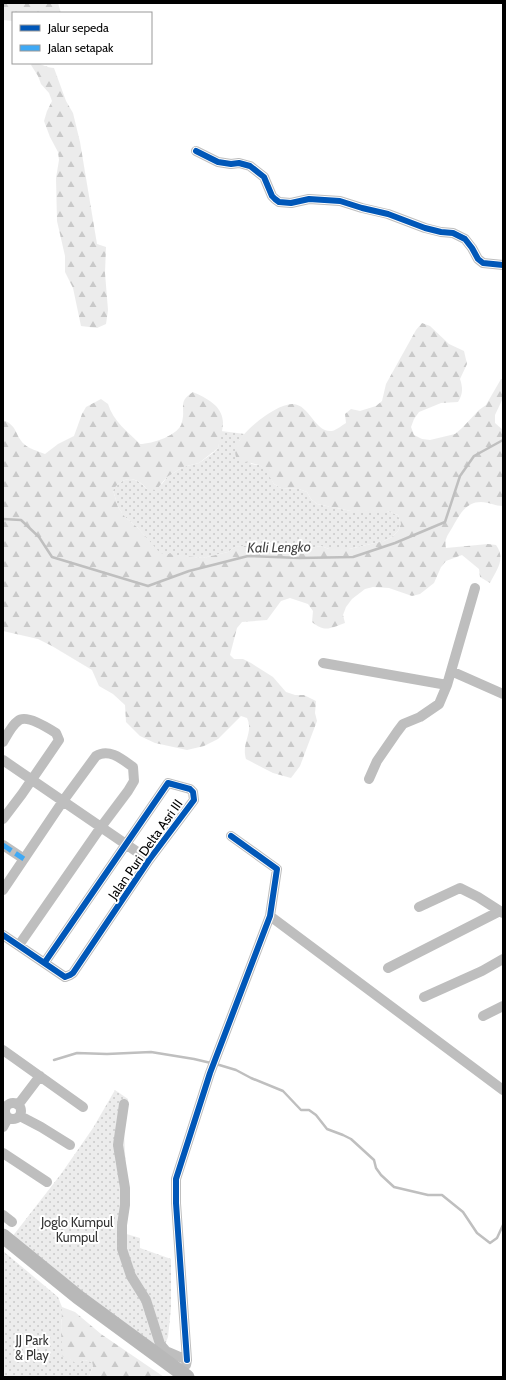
<svg xmlns="http://www.w3.org/2000/svg" width="506" height="1380" viewBox="0 0 506 1380" font-family="Cabin,sans-serif">
<style>
.green{fill:url(#green-dots)}
.forest{fill:url(#forest-firs)}
.lines{fill:none;stroke-linecap:round;stroke-linejoin:round}
.stream{stroke:#bfbfbf;stroke-width:2.5}
.street{stroke:#bebebe;stroke-width:10}
.secondary{stroke:#b8b8b8;stroke-width:15}
.quiet{stroke:#3fa9f5;stroke-width:5;stroke-dasharray:10 5;stroke-linecap:butt}
.cycleway-casing{stroke:#fff;stroke-width:8}
.cycleway{stroke:#0057b8;stroke-width:6}
.labels{text-anchor:middle;dominant-baseline:central;stroke-width:4;stroke-linejoin:round;paint-order:stroke}
.street-label{font-size:13px;fill:#000;stroke:#fff}
.park-label{font-size:13px;fill:#333;stroke:#fff}
.water-label{font-size:14px;font-style:italic;fill:#444;stroke:#fff}
</style>
<defs>
<pattern id="green-dots" width="8" height="8" patternUnits="userSpaceOnUse"><rect width="8" height="8" fill="#ececec"/><path d="M2 2h.1M6 6h.1" fill="none" stroke="#c9c9c9" stroke-width="1.8" stroke-linecap="round"/></pattern>
<pattern id="forest-firs" width="22" height="20" patternUnits="userSpaceOnUse"><rect width="22" height="20" fill="#ececec"/><path d="M5 1l3.5 6h-7zM16 11l3.5 6h-7z" fill="#c9c9c9"/></pattern>
</defs>
<rect width="100%" height="100%" fill="#fff"/>
<!-- green -->
<path class="green" d="M221 431 245 434 239 441 251 464 259 465 266 469 274 484 281 488 299 489 307 492 311 499 317 504 351 511H387L398 515 401 524 398 531 392 537 384 541 349 549H329L321 546 296 551 261 549 253 546 235 547 228 552 203 558 160 554 138 528 125 517 118 507 113 490C124 475 135 476 147 489L162 484 167 477 183 467 199 463 213 453 218 448Z
M115 1090 128 1099 124 1131 126 1172 123 1233 140 1238V1248L171 1259V1308L168 1337 162 1352 106 1312 12 1237 61 1174 93 1128Z
M3 1251 58 1297 62 1307 61 1333 70 1359 80 1362 84 1360 92 1362 93 1366 89 1377H3Z"/>
<!-- forest -->
<path class="forest" d="M3 3H58L61 13H13V21L3 20Z
M33 63C40 63 47 68 54 68L66 101 73 113 80 142 97 244 106 247 105 273 108 310 106 324 97 328 81 326 73 288 65 272V256L57 221 56 178 59 160 58 152 50 137 44 121 47 111 52 101 49 93 41 84 38 76 31 65Z
M422 323 430 326 449 344 464 351 467 364 460 379C463 388 463 394 458 402L441 403 419 412 414 419 411 427 414 435 422 439 430 440 455 434 462 428 479 410 486 405 501 379H503V398L495 415V423L503 430V506C495 506 489 502 481 502 465 502 459 516 452 528 448 535 444 539 446 548L488 544 496 545C506 559 497 569 490 583L480 577 479 569 462 555 446 561 441 567 434 583 420 594 412 596 389 588 373 587 365 589 352 599 346 607 343 615 345 623C331 628 325 633 312 622L313 611 308 604 290 598 281 601 267 620 242 622 237 628 230 655 234 659H243L251 663 273 677 286 692 295 695H304L316 701 315 713 317 721 300 766 291 778 273 773 246 759C241 742 254 733 247 718L241 716 218 739 204 746 187 750 155 743 140 736 126 722 125 705 113 694 99 686 92 670 52 646 38 639 3 631V420C18 426 14 434 24 444 29 449 38 451 45 454L58 444 74 436 82 414 86 407 101 399 108 404C113 421 128 432 140 444 152 444 180 435 182 422 186 408 177 402 193 392 206 398 222 405 223 422 223 430 220 440 218 448L199 463 183 467 167 477 156 490 147 489C136 476 124 475 113 490L118 507 125 517 138 528 160 553 203 558 228 552 235 547 244 546 261 549 296 551 321 546 329 549H349L384 541 392 537 398 531 401 524 398 515 387 511H351L317 504 311 499 307 492 299 489 281 488 274 484 265 469 259 465 242 461 236 457C235 454 235 450 236 448 240 432 277 403 293 404 310 405 315 433 332 431 337 430 342 425 346 423L345 414 351 409 360 411 376 406 382 401 386 384 416 330Z
M62 1307 75 1312 101 1334 164 1377H89L93 1366 92 1362 84 1360 80 1362 78 1365 70 1359H63L61 1333Z"/>
<g class="lines">
<!-- stream -->
<path class="stream" d="M3 519 21 520 39 537 52 557 148 586 189 571 248 556 300 558 353 557 395 543 445 522 460 476 474 456 503 440
M54 1060 77 1053 107 1054 151 1052 194 1059 211 1063
M216 1064 236 1070 251 1078 283 1091 301 1110H309L316 1115 327 1129 343 1135 351 1139 374 1160 376 1168 381 1175 394 1187 428 1195H442L463 1212 477 1233 490 1243 497 1238 503 1225"/>
<!-- street -->
<path class="street" d="M196 151 218 162 231 164 239 163 250 166 264 177 272 196 275 199 279 202 291 203 309 199 340 201 362 208 388 214 425 228 441 232 453 233 465 239 472 248 478 259 483 263 503 265
M323 663 447 685
M451 671 503 694
M3 742C7 735 12 725 18 721 26 714 48 728 56 733L59 740 22 794 3 819
M3 760 149 860
M369 779 377 761 397 732 403 724 420 717 439 704 447 685 475 588
M3 845 24 859
M3 890 63 801 96 756C109 748 122 759 133 767L134 781 128 791 101 827 19 945
M419 907 460 888 478 897 503 913
M270 916 503 1090
M3 935 65 977 70 975 73 973 149 860 194 800 193 792 190 789 168 783 45 962
M388 968 500 911
M424 997 482 971 503 959
M483 1016 503 1006
M3 1050 83 1107
M5 1111a8 8 0 1 1 16 0a8 8 0 1 1-16 0Z
M124 1104 118 1145 125 1188V1205L122 1225V1249L131 1276 146 1300 160 1344 166 1351 187 1360 186 1365
M18 1105 40 1076
M20 1116 41 1127 70 1145
M3 1127 8 1118
M3 1153 47 1182
M3 1215 12 1222
M187 1360 176 1203V1179L210 1073 270 916 277 869 231 836"/>
<!-- secondary -->
<path class="secondary" d="M3 1236 78 1297 187 1377"/>
<!-- quiet -->
<path class="quiet" d="M3 845 24 859"/>
<defs>
<path id="cycleway" d="M196 151 218 162 231 164 239 163 250 166 264 177 272 196 275 199 279 202 291 203 309 199 340 201 362 208 388 214 425 228 441 232 453 233 465 239 472 248 478 259 483 263 503 265
M3 935 65 977 70 975 73 973 149 860 194 800 193 792 190 789 168 783 45 962
M187 1360 176 1203V1179L210 1073 270 916 277 869 231 836"/>
</defs>
<!-- cycleway casing -->
<use href="#cycleway" class="cycleway-casing"/>
<!-- cycleway -->
<use href="#cycleway" class="cycleway"/>
</g>
<g class="labels">
<!-- street labels -->
<g class="street-label">
<text transform="translate(145 849) rotate(-55)">Jalan Puri Delta Asri III</text>
</g>
<!-- park labels -->
<g class="park-label">
<text x="77" y="1222">Joglo Kumpul<tspan x="77" dy="15">Kumpul</tspan></text>
<text x="32" y="1340">JJ Park<tspan x="32" dy="15">&amp; Play</tspan></text>
</g>
<!-- water labels -->
<g class="water-label">
<text transform="translate(279 547) rotate(-1)">Kali Lengko</text>
</g>
</g>
<!-- border -->
<rect width="506" height="1380" fill="none" stroke="#000000" stroke-width="8"/>
<!-- legend -->
<rect x="12" y="12" width="140" height="52" fill="#ffffff" stroke="#999999"/>
<rect x="20" y="25" width="20" height="6" fill="#0057b8" stroke="#999999"/>
<text x="48" y="32" font-size="12" fill="#000000">Jalur sepeda</text>
<rect x="20" y="45" width="20" height="6" fill="#3fa9f5" stroke="#999999"/>
<text x="48" y="52" font-size="12" fill="#000000">Jalan setapak</text>
</svg>
